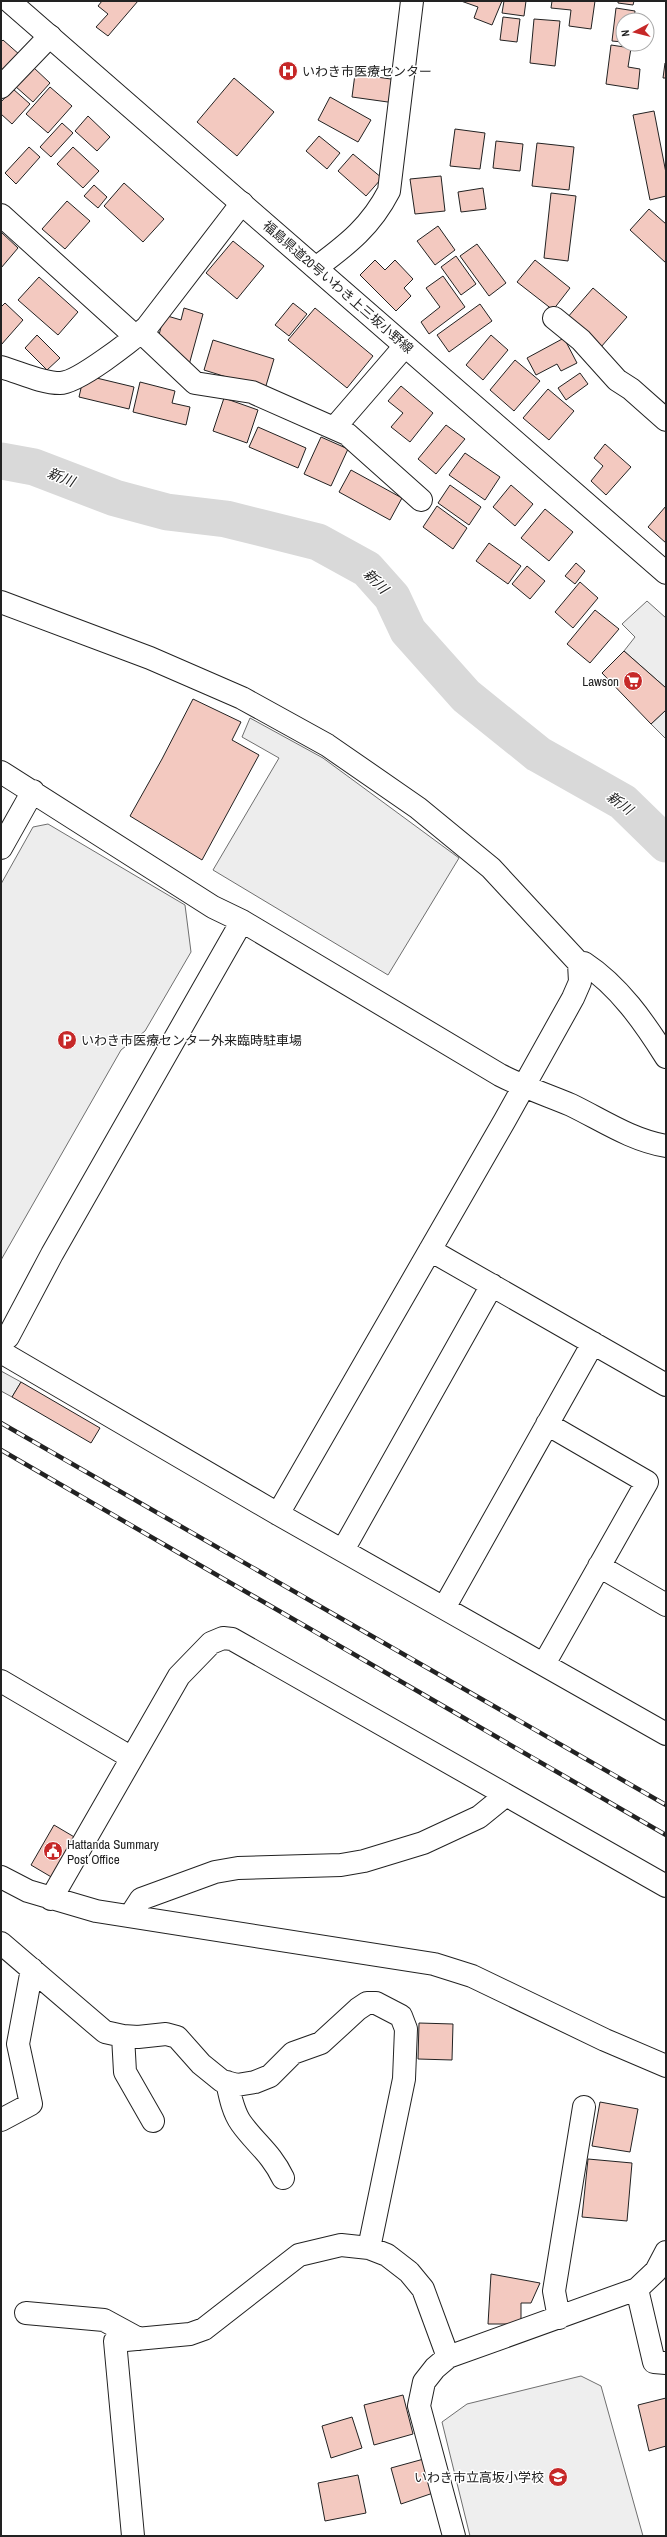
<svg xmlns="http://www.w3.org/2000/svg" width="667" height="2537" viewBox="0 0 667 2537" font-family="'Archivo Narrow','Noto Sans JP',sans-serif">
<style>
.green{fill:#eee;stroke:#6f6f6f}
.parking{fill:#ededed;stroke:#6f6f6f}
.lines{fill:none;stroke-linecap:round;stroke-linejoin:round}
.river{stroke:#d9d9d9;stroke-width:37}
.building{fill:#f3c9c0;stroke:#222}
.minor-casing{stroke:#222;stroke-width:24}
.major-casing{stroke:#222;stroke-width:24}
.minor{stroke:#fff;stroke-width:22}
.major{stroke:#fff;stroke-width:22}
.rail-casing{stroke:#222;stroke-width:4.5}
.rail{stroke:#fff;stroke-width:3;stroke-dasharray:9;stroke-linecap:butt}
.labels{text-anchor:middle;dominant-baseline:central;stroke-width:3;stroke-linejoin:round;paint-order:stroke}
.poi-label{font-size:13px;fill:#222;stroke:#fff;text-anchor:start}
.street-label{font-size:13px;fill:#222;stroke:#fff}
.water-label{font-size:14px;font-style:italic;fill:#222;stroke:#fff}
</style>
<rect width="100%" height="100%" fill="#fff"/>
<!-- green -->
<path class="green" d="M581 2376 601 2386 643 2536H470L442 2422 467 2404Z"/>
<!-- parking -->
<path class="parking" d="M647 601 666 618V688L624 651 635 637 622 624Z
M666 710V739L651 724Z
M250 718 323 758 459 858 388 975 213 870 279 758 242 737Z
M48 824 185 905 191 952 145 1031 121 1050 1 1260V884L33 827Z
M1 1371 21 1382 12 1397 1 1391Z"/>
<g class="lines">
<!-- river -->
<path class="river" d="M1 461 34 467 115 498 167 512 226 519 318 542 367 569 392 597 408 631 466 696 538 754 623 802 666 844"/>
</g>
<!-- building -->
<path class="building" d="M102 1H138L108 36 96 27 108 14 98 6Z
M461 1H502L492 25 474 18 478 7Z
M504 1H526L524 16 502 13Z
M552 1H595L591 29 569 26 571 10 551 8Z
M618 1H634L633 5 618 3Z
M616 8 635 11 634 20H623V42L612 41Z
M503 17 520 19 517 42 500 40Z
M534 19 560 21 555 66 530 63Z
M3 40 20 55 1 75V42Z
M611 45 631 48 628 67 640 69 638 89 606 84Z
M665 63H666V78H663Z
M33 67 50 83 33 102 15 86Z
M355 74 398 80 395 103 352 97Z
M234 78 274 112 237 156 197 122Z
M50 87 72 106 48 133 26 114Z
M13 89 30 104 12 124 1 114V102Z
M330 97 371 120 358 142 318 120Z
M654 111 666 173V196L650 200 633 115Z
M88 116 110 137 97 151 75 131Z
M62 123 73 133 51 157 40 147Z
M455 129 485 133 480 169 450 166Z
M319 136 340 153 327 169 306 151Z
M496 141 523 144 520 171 493 168Z
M537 143 574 147 569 190 532 186Z
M29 147 40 157 16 184 5 173Z
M73 147 99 171 83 188 57 164Z
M353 154 382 178 366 196 338 171Z
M441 176 445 211 415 214 410 179Z
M124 183 164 219 143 242 104 206Z
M94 185 107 197 98 208 84 196Z
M483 188 486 209 461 212 458 192Z
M551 193 576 196 568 261 544 258Z
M67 201 90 221 65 249 42 229Z
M649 209 666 224V263L630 230Z
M438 226 455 250 435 265 417 241Z
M1 232 18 248 1 268Z
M233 241 264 266 237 299 206 273Z
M477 244 506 283 489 296 460 256Z
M456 256 476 284 461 295 441 267Z
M375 260 385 270 395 260 413 279 404 288 411 296 396 311 360 275Z
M535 260 570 288 553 310 517 282Z
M443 276 465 307 429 334 421 322 440 307 426 288Z
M39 277 78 312 58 335 18 300Z
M593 288 627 317 601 347 567 318Z
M5 303 23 320 1 345V307Z
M293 303 307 314 289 336 275 325Z
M480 304 492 321 449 352 437 335Z
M184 308 203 314 189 365 158 339 164 315 181 320Z
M315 308 373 356 347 388 288 340Z
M37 335 60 358 47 370 25 348Z
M491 335 508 350 483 380 466 365Z
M564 338 577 363 561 371 557 364 536 375 527 358Z
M213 340 274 359 265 389 204 370Z
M515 360 540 381 514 411 490 390Z
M580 373 588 384 566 400 558 388Z
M84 375 134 387 129 409 79 397Z
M140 382 175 391 172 403 190 407 186 425 133 412Z
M401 386 433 413 410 442 391 427 403 413 388 401Z
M548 389 574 411 549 440 523 418Z
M224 398 258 410 247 443 213 431Z
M446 425 465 439 436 474 418 459Z
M258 427 306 448 298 468 249 447Z
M321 437 348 449 331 486 304 474Z
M605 444 631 467 606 495 591 481 603 466 594 458Z
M465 453 500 477 485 500 449 475Z
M351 470 402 498 390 520 339 492Z
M450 485 481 507 469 525 438 503Z
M511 485 533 504 515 526 493 507Z
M437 506 467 528 453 549 423 527Z
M666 506V543L648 527Z
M545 509 573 532 549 561 521 538Z
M489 543 521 566 508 584 476 561Z
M576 563 585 571 575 584 565 576Z
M527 566 545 581 530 599 512 584Z
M580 582 598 598 573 628 555 612Z
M595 610 619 629 590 663 567 644Z
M624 651 666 688V710L651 724 602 673Z
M193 699 241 722 232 740 259 755 202 860 130 816 162 759Z
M21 1382 100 1428 91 1443 12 1397Z
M54 1825 76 1838 53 1878 31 1865Z
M419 2023 453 2024 452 2060 418 2059Z
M600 2102 638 2109 630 2152 592 2146Z
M588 2159 632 2163 627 2221 582 2217Z
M491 2274 540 2283 531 2303H521V2324H488Z
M403 2395 413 2434 374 2445 364 2405Z
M666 2398V2446L649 2451 638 2405Z
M352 2417 362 2448 331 2458 322 2426Z
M431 2457 439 2491 401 2504 391 2468Z
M358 2475 366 2513 325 2521 318 2483Z"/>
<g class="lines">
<defs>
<path id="minor" d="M1 87 50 36
M1 215 136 337
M317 267C348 244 371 226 389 191L412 1
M554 318 581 340 617 380 631 389 666 420
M141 332 195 383 252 392 347 434 421 500
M1 367C19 372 41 383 60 383 78 383 132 340 147 327L242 203
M335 427 405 346
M1 602 150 658 242 698 327 745 418 808 491 868 579 963 580 982 573 998 505 1120 278 1514
M1 772 213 907 242 921 500 1075C523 1087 547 1095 571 1105 602 1120 631 1140 666 1146
M1 848 33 791
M579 963H584C619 986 644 1022 666 1057
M430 1250 666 1385
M8 1337 52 1254 242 921
M1 1352 278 1514 666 1734
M343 1550 492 1285
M599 1566 666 1605
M444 1608 593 1343
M544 1664 647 1482 547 1424
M1 1681 132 1758
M1 1877 28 1891 96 1911 434 1964 472 1976 605 2040 666 2066
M51 1899 179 1676 211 1643 223 1638 232 1639 666 1886
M130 1916 141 1899 215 1872 238 1868 341 1865 364 1861 423 1843 479 1817 506 1795
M1 1943 105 2032 123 2036 138 2037 166 2034 177 2037 201 2064 222 2081 237 2085 255 2082 270 2076 293 2053 321 2043 358 2009 367 2003H376L401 2016 406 2029 404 2079 369 2248
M123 2036 125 2072 153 2121
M227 2082C230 2096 233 2112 241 2123 256 2144 271 2153 283 2178
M1 2120 31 2104 18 2044 32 1969
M637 2289 654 2362 666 2363
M26 2313 104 2320 139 2339
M559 2318 554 2291 584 2107
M133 2536 115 2341 190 2334 204 2329 299 2255 341 2245 369 2248 387 2255 409 2272 423 2289 448 2357
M454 2536 419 2406 424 2382 435 2368 448 2357 637 2289 656 2271 666 2252"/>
<path id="major" d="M9 1 666 573"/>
</defs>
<!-- minor casing -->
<use href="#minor" class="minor-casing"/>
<!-- major casing -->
<use href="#major" class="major-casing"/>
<!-- minor -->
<use href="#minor" class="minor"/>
<!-- major -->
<use href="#major" class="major"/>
<defs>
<path id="rail" d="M1 1423 666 1805
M1 1450 666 1835"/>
</defs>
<!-- rail casing -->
<use href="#rail" class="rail-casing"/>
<!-- rail -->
<use href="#rail" class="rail"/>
</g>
<!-- icons -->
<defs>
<symbol id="hospital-disc" viewBox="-11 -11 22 22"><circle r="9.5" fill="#c62828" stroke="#fff"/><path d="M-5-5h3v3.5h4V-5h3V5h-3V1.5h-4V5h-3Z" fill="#fff"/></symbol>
<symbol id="supermarket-disc" viewBox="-11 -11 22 22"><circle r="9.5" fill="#c62828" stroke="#fff"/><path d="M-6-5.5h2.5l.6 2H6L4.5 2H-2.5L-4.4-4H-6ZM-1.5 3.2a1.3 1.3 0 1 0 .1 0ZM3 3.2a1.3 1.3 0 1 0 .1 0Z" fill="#fff"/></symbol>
<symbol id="parking-disc" viewBox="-11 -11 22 22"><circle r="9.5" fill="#c62828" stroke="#fff"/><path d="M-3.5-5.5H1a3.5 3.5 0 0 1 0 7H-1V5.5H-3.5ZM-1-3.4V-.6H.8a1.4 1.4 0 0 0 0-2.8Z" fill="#fff"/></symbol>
<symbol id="civic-disc" viewBox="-11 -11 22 22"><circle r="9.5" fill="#c62828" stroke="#fff"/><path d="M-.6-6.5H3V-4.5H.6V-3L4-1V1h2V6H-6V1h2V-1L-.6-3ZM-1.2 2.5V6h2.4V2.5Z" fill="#fff"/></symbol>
<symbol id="school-disc" viewBox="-11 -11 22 22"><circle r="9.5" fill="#c62828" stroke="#fff"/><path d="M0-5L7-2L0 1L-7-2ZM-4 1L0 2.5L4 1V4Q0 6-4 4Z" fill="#fff"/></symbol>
</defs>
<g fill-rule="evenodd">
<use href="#hospital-disc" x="277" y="60" width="22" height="22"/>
<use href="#supermarket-disc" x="622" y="670" width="22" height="22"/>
<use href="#parking-disc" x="56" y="1029" width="22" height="22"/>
<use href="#civic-disc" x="42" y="1840" width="22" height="22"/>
<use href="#school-disc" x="547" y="2466" width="22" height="22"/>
</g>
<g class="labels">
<!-- poi labels -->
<g class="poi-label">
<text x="302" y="71">いわき市医療センター</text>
<text x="619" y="681" text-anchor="end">Lawson</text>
<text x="81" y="1040">いわき市医療センター外来臨時駐車場</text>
<text x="67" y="1844">Hattanda Summary<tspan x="67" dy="15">Post Office</tspan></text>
<text x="544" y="2477" text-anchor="end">いわき市立高坂小学校</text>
</g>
<!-- street labels -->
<g class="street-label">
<text transform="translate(338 287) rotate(41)">福島県道20号いわき上三坂小野線</text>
</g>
<!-- water labels -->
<g class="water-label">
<text transform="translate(61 477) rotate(21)">新川</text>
<text transform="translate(376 581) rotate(45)">新川</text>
<text transform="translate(620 803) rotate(36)">新川</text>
</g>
</g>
<!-- border -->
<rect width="667" height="2537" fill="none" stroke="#222222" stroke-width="4"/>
<!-- north arrow -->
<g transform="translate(635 32) rotate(263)"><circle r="19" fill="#ffffff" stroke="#a7a7a7"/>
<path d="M0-3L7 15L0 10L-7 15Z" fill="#c62828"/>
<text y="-6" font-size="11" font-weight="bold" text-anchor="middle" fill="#222222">N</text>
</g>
</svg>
